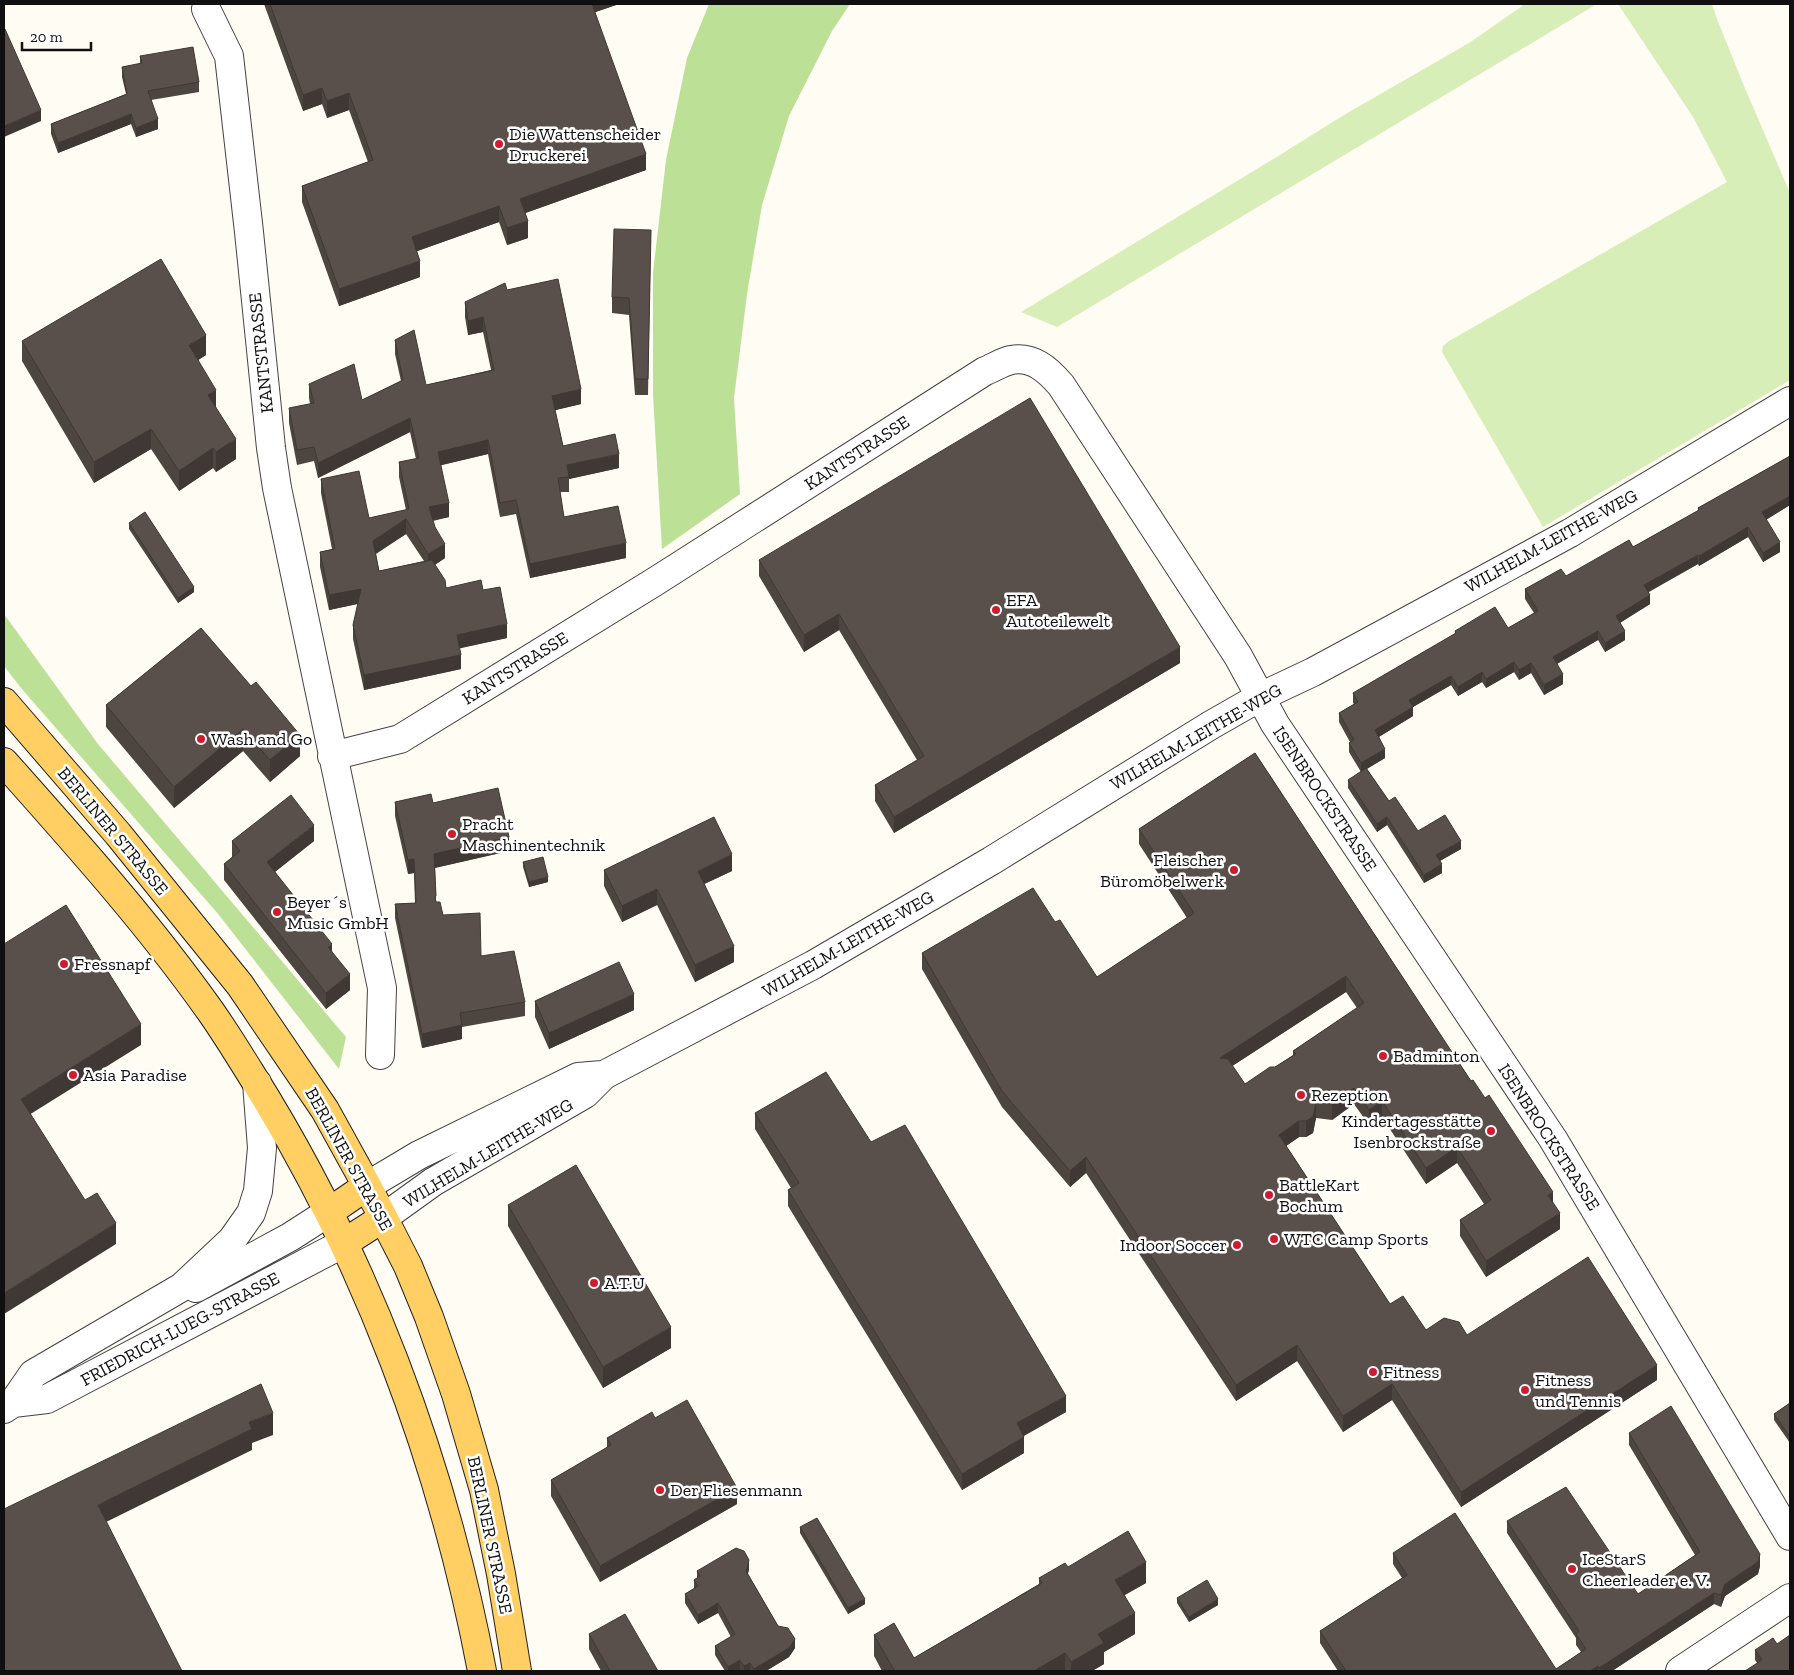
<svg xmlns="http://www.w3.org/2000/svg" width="1794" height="1675" viewBox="0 0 1794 1675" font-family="'Zilla Slab',serif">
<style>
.green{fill:#d8eeb8}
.forest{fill:#bce096}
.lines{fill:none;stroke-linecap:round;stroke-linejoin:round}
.street-casing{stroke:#434343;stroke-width:30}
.primary-casing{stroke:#212121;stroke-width:30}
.street{stroke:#fff;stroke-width:28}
.primary{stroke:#ffcf63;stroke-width:28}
.wall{fill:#4d4540;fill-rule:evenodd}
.shaded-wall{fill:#3f3834}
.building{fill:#5a504b;stroke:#3f3834;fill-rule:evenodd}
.poi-dot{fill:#cd1b30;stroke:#fff;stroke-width:2}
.labels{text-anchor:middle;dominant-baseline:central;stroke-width:5;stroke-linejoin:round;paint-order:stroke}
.poi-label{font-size:18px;fill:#101010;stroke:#fff;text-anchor:start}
.street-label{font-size:18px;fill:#101010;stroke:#fff}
</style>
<rect width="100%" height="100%" fill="#fffcf3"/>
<!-- green -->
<path class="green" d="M1525 4H1597L1057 327 1021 312 1275 158 1344 115 1469 43Z
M1618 4H1712L1717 19 1744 86 1790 193V380L1543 527 1442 352 1443 346 1449 341 1727 182 1693 117Z"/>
<!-- forest -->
<path class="forest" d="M709 4H850L832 31 789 116 762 205 747 294 734 398 740 494 662 549 653 395V273L666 160 687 58Z
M4 614 98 744 346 1037 339 1069 219 915 21 688 4 666Z"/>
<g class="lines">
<defs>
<path id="street" d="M206 9 229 56 249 232 271 448 277 488 382 988 380 1055
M332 756 400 739 656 581 985 371C993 368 1002 362 1011 360 1033 356 1048 370 1061 385L1238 656 1275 724 1553 1139 1790 1536
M367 1186 419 1155 578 1077 602 1075
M383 1218 433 1182 585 1094 604 1075 813 965 991 861 1211 725 1260 697 1313 672 1570 533 1790 401
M196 1288 290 1237 329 1212
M13 1403 47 1399 344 1243
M4 1409 13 1403 33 1374 182 1287 232 1240 251 1213 258 1191 262 1148 257 1083
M1680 1671 1790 1598"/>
<path id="primary" d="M4 702 118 834 240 985 325 1110 367 1186 408 1266 429 1317 456 1394 484 1490 501 1574 517 1671
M4 762C76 843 148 923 211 1012 225 1032 238 1053 251 1074 365 1255 442 1460 482 1671
M329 1212 367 1186
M344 1243 383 1218"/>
</defs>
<!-- street casing -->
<use href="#street" class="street-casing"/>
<!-- primary casing -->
<use href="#primary" class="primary-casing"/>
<!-- street -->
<use href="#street" class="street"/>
<!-- primary -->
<use href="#primary" class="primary"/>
</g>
<!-- wall -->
<path class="wall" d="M264 4H619L595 12 646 170 525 213 528 238 507 245 499 222 417 251 420 277 339 306 302 202V186L368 162 349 110 327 118 322 104 303 111Z
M140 56 199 82V92L151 100 158 129 136 137 131 124 58 153 51 134V124L126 94 122 77V67L140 64Z
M651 230 648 395H635L629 315 612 313V297Z
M507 290 581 404 555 410 563 446 619 468 569 479V492H560L564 517 626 558 530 578 516 514 500 517 488 454 441 465 449 517 433 521 445 558 435 565 446 588 483 590 507 638 459 648 461 669 364 690 353 639V625L358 604 329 610 320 567V552L332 549 321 493V479L369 518 406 510 399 477V462L416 459 410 432 318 478 314 461 297 465 289 423V408L310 404 309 398V384L362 400 401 381 395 354V340L426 385 491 370 483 332 468 335 465 317V302ZM406 534 424 561 379 571 376 554Z
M22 341 206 355 198 360 236 459 216 472 213 468 179 491 151 449 94 483 22 361Z
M1790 456V505L1766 520 1780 552 1763 562 1748 537 1699 566 1698 564 1649 592 1650 604 1620 623 1625 640 1605 652 1598 640 1557 664 1563 684 1544 695 1531 673 1519 680 1514 672 1486 688 1482 682 1458 696 1451 685 1413 707V716L1379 737 1385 758 1367 769 1389 801 1418 831 1461 849 1440 861 1442 873 1424 883 1387 825 1377 832 1348 788V780L1361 772 1349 752V743L1350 742 1339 722V713L1354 704 1353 703V693L1455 634V631L1508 628 1534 613 1525 599V589L1566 576 1633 547 1698 511V508Z
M129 523 194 592 178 603 129 529Z
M759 560 1180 663 894 833 875 801V785L917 760 839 630 804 652 759 576Z
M201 628 300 756 270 782 243 751 174 808 106 727V705Z
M1255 753 1471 1081 1553 1202 1560 1229 1486 1277 1460 1236V1220L1484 1204 1457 1163 1426 1184 1382 1117 1369 1125 1354 1104 1332 1120 1316 1118 1313 1133 1306 1137H1299L1286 1146 1390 1304 1426 1330 1467 1335 1657 1380 1461 1507 1392 1400 1343 1432 1297 1361 1236 1401 1086 1173 1070 1187 1002 1107 922 969V953L1055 922 1097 977 1187 918 1139 844V829ZM1346 992 1357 1008 1293 1051V1055L1275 1067 1245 1084 1232 1066Z
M395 802 433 803 509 851 435 868 436 901 443 915 525 1002V1016L462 1027V1039L422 1048 395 918V904L415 903 414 873 408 874 395 816Z
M232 841H314L275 872 332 951 350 990 326 1009 224 880V864L232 857Z
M523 862 548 882 529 887 523 867Z
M604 870 732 871 704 884 734 962 695 982 657 905 622 922 604 886Z
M535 1001 634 1010 549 1049 535 1017Z
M755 1113 871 1142 1066 1412 1024 1436V1453L962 1490 788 1206V1190L791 1188 755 1129Z
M508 1205 671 1348 603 1388 508 1226Z
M1790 1403V1443L1774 1420V1414Z
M655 1418 737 1504 600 1582 551 1496V1480L607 1448V1438Z
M1629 1433 1760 1566 1758 1574 1725 1596 1721 1607 1714 1604 1612 1671H1338L1320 1643V1631L1402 1578 1393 1564V1553L1556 1669 1581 1652 1576 1645V1638L1507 1533V1521L1638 1594 1695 1555 1629 1445Z
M800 1527 865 1604 848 1614 800 1533Z
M1068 1567 1146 1583 1125 1595 1135 1634 1104 1652V1664L1092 1671H882L874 1656V1635L914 1658 1039 1584V1578Z
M749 1569 748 1574 778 1626 795 1648 789 1657 766 1671H741L740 1670 737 1671H725L715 1655V1646L731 1637 718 1613 698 1624 685 1603V1594L694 1589V1580L697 1578V1571Z
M1177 1598 1218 1605 1189 1622 1177 1603Z
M589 1634 658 1671H601L589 1649Z
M1777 1644 1790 1671 1757 1663 1755 1660V1650Z"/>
<!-- shaded-wall -->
<path class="shaded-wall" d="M590 4H619L590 14Z
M322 88V104L303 111V95Z
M349 93V110L327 118V101Z
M41 110V121L4 137V126Z
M131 114V124L58 153V143Z
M158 119V129L136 137V128Z
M646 154V170L520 215V199Z
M499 206V222L412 253V237Z
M528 221V238L507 245V228Z
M420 261V277L339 306V289Z
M483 317V332L468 335V321Z
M206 335V355L189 366V345Z
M581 389V404L552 411V396Z
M216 390V411L208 395Z
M410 418V432L318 478V463Z
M151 429V449L94 483V462Z
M236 439V459L216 472V452Z
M488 440V454L438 466V452Z
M213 448V468L179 491V471Z
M619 454V468L569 479 567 465Z
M1790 496V505L1762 522V512Z
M449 503V517L429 521V507Z
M406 519V534L373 555V541Z
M1748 527V537L1699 566V556Z
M1780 542V552L1763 562V553Z
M626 543V558L530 578V564Z
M445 544V558L428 569V554Z
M1698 555V564L1644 594V585Z
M194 587V592L178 603V598Z
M361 589V603L329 610V595Z
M1650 595V604L1616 625V616Z
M839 614V630L804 652V635Z
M507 624V638L457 649V635Z
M1598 631V640L1553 666V657Z
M1625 631V640L1605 652V643Z
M1180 647V663L894 833V817Z
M461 655V669L364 690V675Z
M1514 662V672L1486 688V679Z
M1531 663V673L1519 680V670Z
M1482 672V682L1458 696V687Z
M1563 674V684L1544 695V685Z
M1451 676V685L1413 707V716L1375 739V730L1409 700Z
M243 729V751L174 808V787Z
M300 735V756L270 782V760Z
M1385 749V758L1361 772V763Z
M1387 817V825L1377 832V824Z
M314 825V841L267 878V862Z
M509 837V851L434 868V854Z
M1461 841V849L1436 863V855Z
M732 854V871L698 887V871Z
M414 859V873L408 874V860Z
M1442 864V873L1424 883V875Z
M548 877V882L529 887V882Z
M657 889V905L622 922V906Z
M332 944V960L328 947Z
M734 946V962L695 982V965Z
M350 974V990L326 1009V993Z
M1346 976V992L1220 1074V1058Z
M634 994V1010L549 1049V1033Z
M141 1024V1045L21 1120V1099Z
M462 1025V1039L422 1048V1034Z
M1354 1088V1104L1332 1120V1104Z
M1382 1101V1117L1369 1125V1110Z
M1316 1102V1118L1313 1133 1306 1137V1121Z
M1299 1121V1137L1279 1151V1135Z
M1457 1147V1163L1426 1184V1168Z
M1086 1157V1173L1070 1187V1171Z
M1553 1192V1208L1548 1195Z
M1560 1213V1229L1486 1277V1261Z
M116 1223V1244L4 1314V1293Z
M671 1327V1348L603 1388V1367Z
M1297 1345V1361L1236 1401V1385Z
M1657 1365V1380L1461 1507V1492Z
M1392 1384V1400L1343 1432V1416Z
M1066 1396V1412L1017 1439V1423Z
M273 1413V1435L252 1443V1450L98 1526V1505L249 1422Z
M1024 1437V1453L962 1490V1474Z
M737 1488V1504L600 1582V1566Z
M1760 1554V1566L1758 1574 1725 1596 1721 1607V1595L1725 1584Z
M749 1560V1569L746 1580V1571Z
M1146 1562V1583L1115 1600V1580Z
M1714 1593V1604L1612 1671H1599V1668Z
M865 1599V1604L848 1614V1608Z
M1218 1599V1605L1189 1622V1617Z
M718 1603V1613L698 1624V1615Z
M1135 1613V1634L1104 1652V1664L1092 1671H1071V1662L1098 1634Z
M795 1639V1648L789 1657 766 1671H754V1669Z
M1065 1653V1671H1034Z
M740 1660V1670L737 1671H728V1667Z
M750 1663V1671H744V1666Z
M1598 1666V1671H1590Z"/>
<!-- building -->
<path class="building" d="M270 4H592L646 154 520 199 528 221 507 228 499 206 412 237 420 261 339 289 302 186 373 160 349 93 327 101 322 88 303 95Z
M5 29 41 110 4 126V30Z
M193 47 199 82 148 91 158 119 136 128 131 114 58 143 51 124 127 94 122 67 142 63 140 56Z
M614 229 651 230 648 379H635L629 298 612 297Z
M161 259 206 335 189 345 216 390 208 395 236 439 216 452 213 448 179 471 151 429 94 462 22 341Z
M558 279 581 389 552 396 563 446 615 434 619 454 567 465 569 477 558 478 564 517 618 506 626 543 530 564 516 500 500 503 488 440 438 452 449 503 429 507 435 527 445 544 428 554 406 519 373 541 379 571 432 560 445 580 446 588 481 580 483 590 500 587 507 624 457 635 461 655 364 675 353 625 361 589 329 595 320 552 335 549 321 479 359 471 369 518 409 509 399 462 419 458 410 418 318 463 314 447 297 450 289 408 314 403 309 384 354 364 362 400 403 380 395 340 414 330 426 385 494 370 483 317 468 321 465 302 505 283 507 290Z
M1030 398 1180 647 894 817 875 785 924 756 839 614 804 635 759 560Z
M1790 456V496L1762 512 1780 542 1763 553 1748 527 1699 556 1698 555 1644 585 1650 595 1616 616 1625 631 1605 643 1598 631 1553 657 1563 674 1544 685 1531 663 1519 670 1514 662 1486 679 1482 672 1458 687 1451 676 1409 700 1413 707 1375 730 1385 749 1361 763 1349 743 1354 740 1339 713 1358 702 1353 693 1456 633 1455 631 1495 607 1508 628 1538 611 1525 589 1561 569 1566 576 1629 540 1633 547 1699 510 1698 508Z
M145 512 194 587 178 598 129 523Z
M201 628 251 686 256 682 300 735 270 760 243 729 174 787 106 705Z
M1255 753 1471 1081 1473 1080 1485 1098 1489 1095 1553 1192 1548 1195 1560 1213 1486 1261 1460 1220 1491 1200 1457 1147 1426 1168 1382 1101 1369 1110 1354 1088 1332 1104 1316 1102 1313 1117 1306 1121H1299L1279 1135 1390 1304 1403 1296 1426 1330 1444 1318 1459 1322 1467 1335 1588 1257 1657 1365 1461 1492 1392 1384 1343 1416 1297 1345 1236 1385 1086 1157 1070 1171 1002 1091 922 953 1033 888 1055 922 1060 920 1097 977 1194 913 1139 829ZM1346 976 1364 1003 1293 1051 1296 1054 1275 1067H1270L1245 1084 1228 1059 1220 1058Z
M1366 768 1389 801 1395 797 1418 831 1445 815 1461 841 1436 855 1442 864 1424 875 1387 817 1377 824 1348 780Z
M498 788 509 837 434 854 436 896 435 897 436 902H440L443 915 480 913 481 956 514 951 525 1002 460 1013 462 1025 422 1034 395 904 416 903 414 859 408 860 395 802 431 794 433 803Z
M291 795 314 825 267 862 332 944 328 947 350 974 326 993 224 864 240 851 232 841Z
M714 817 732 854 698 871 734 946 695 965 657 889 622 906 604 870Z
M543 857 548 877 529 882 523 862Z
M66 905 141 1024 21 1099 85 1200 97 1193 116 1223 4 1293V944Z
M619 962 634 994 549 1033 535 1001Z
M826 1072 871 1142 905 1125 1066 1396 1017 1423 1024 1437 962 1474 788 1190 799 1183 755 1113Z
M576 1165 671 1327 603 1367 508 1205Z
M261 1384 273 1413 249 1422 252 1429 98 1505 182 1671H4V1509Z
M687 1400 737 1488 600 1566 551 1480 611 1445 607 1438 652 1412 655 1418Z
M1790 1403V1437L1774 1414Z
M1671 1406 1760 1554 1758 1562 1725 1584 1721 1595 1714 1593 1599 1668 1598 1666 1590 1671H1346L1320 1631 1407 1575 1393 1553 1455 1513 1556 1669 1586 1649 1576 1634 1579 1631 1507 1521 1566 1487 1638 1594 1700 1552 1629 1433Z
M817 1518 865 1599 848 1608 800 1527Z
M1128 1531 1146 1562 1115 1580 1135 1613 1098 1634 1104 1643 1071 1662 1065 1653 1034 1671H892L894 1670 874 1635 894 1623 914 1658 1042 1583 1039 1578 1065 1563 1068 1567Z
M736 1548 744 1551 749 1560 746 1571 778 1626 788 1628 795 1639 789 1648 754 1669 750 1663 744 1666 740 1660 728 1667 715 1646 735 1634 718 1603 698 1615 685 1594 698 1586 694 1580 700 1576 697 1571Z
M1207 1580 1218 1599 1189 1617 1177 1598Z
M625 1614 658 1671H610L589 1634Z
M1790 1635V1671H1745L1762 1660 1755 1650 1773 1638 1777 1644Z"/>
<!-- markers -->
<g class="poi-dot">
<circle cx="499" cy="144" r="5"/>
<circle cx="996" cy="610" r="5"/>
<circle cx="201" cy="739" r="5"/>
<circle cx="452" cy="834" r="5"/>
<circle cx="1234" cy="870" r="5"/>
<circle cx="277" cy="912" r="5"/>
<circle cx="64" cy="964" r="5"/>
<circle cx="1383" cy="1056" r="5"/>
<circle cx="73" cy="1075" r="5"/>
<circle cx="1301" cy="1095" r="5"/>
<circle cx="1491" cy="1131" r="5"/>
<circle cx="1269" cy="1195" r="5"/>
<circle cx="1274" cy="1239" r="5"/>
<circle cx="1237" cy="1245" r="5"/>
<circle cx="594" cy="1283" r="5"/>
<circle cx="1373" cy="1372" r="5"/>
<circle cx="1525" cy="1390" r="5"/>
<circle cx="660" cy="1490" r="5"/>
<circle cx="1572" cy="1569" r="5"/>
</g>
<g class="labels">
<!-- poi labels -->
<g class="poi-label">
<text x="509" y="134">Die Wattenscheider<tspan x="509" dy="21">Druckerei</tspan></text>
<text x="1006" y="600">EFA<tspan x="1006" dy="21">Autoteilewelt</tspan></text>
<text x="211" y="739">Wash and Go</text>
<text x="462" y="824">Pracht<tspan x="462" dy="21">Maschinentechnik</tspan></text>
<text x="1224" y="860" text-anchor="end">Fleischer<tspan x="1224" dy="21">Büromöbelwerk</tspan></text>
<text x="287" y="902">Beyer´s<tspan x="287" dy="21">Music GmbH</tspan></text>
<text x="74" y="964">Fressnapf</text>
<text x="1393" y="1056">Badminton</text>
<text x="83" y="1075">Asia Paradise</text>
<text x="1311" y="1095">Rezeption</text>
<text x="1481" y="1121" text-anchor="end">Kindertagesstätte<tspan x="1481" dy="21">Isenbrockstraße</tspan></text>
<text x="1279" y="1185">BattleKart<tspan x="1279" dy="21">Bochum</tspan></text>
<text x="1284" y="1239">WTC Camp Sports</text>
<text x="1227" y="1245" text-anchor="end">Indoor Soccer</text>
<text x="604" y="1283">A.T.U</text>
<text x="1383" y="1372">Fitness</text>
<text x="1535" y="1380">Fitness<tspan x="1535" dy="21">und Tennis</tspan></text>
<text x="670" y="1490">Der Fliesenmann</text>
<text x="1582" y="1559">IceStarS<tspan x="1582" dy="21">Cheerleader e. V.</tspan></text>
</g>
<!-- street labels -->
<g class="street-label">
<text transform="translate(261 353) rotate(-96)">KANTSTRASSE</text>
<text transform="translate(857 453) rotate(-33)">KANTSTRASSE</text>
<text transform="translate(1551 541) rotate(-29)">WILHELM-LEITHE-WEG</text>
<text transform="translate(515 668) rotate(-32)">KANTSTRASSE</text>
<text transform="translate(1196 737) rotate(-30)">WILHELM-LEITHE-WEG</text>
<text transform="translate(1325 799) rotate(56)">ISENBROCKSTRASSE</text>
<text transform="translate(113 831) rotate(50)">BERLINER STRASSE</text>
<text transform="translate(848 944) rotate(-30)">WILHELM-LEITHE-WEG</text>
<text transform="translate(1549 1137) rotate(57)">ISENBROCKSTRASSE</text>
<text transform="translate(488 1153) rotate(-31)">WILHELM-LEITHE-WEG</text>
<text transform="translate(349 1159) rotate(61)">BERLINER STRASSE</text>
<text transform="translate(180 1329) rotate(-28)">FRIEDRICH-LUEG-STRASSE</text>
<text transform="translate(490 1535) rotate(78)">BERLINER STRASSE</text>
</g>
</g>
<!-- border -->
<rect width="1794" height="1675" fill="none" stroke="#101010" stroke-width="10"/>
<!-- scale -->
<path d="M22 42v8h69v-8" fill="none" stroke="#101010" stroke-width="2.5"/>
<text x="30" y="42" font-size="15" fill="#101010" stroke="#ffffff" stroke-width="4" paint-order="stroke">20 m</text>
</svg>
